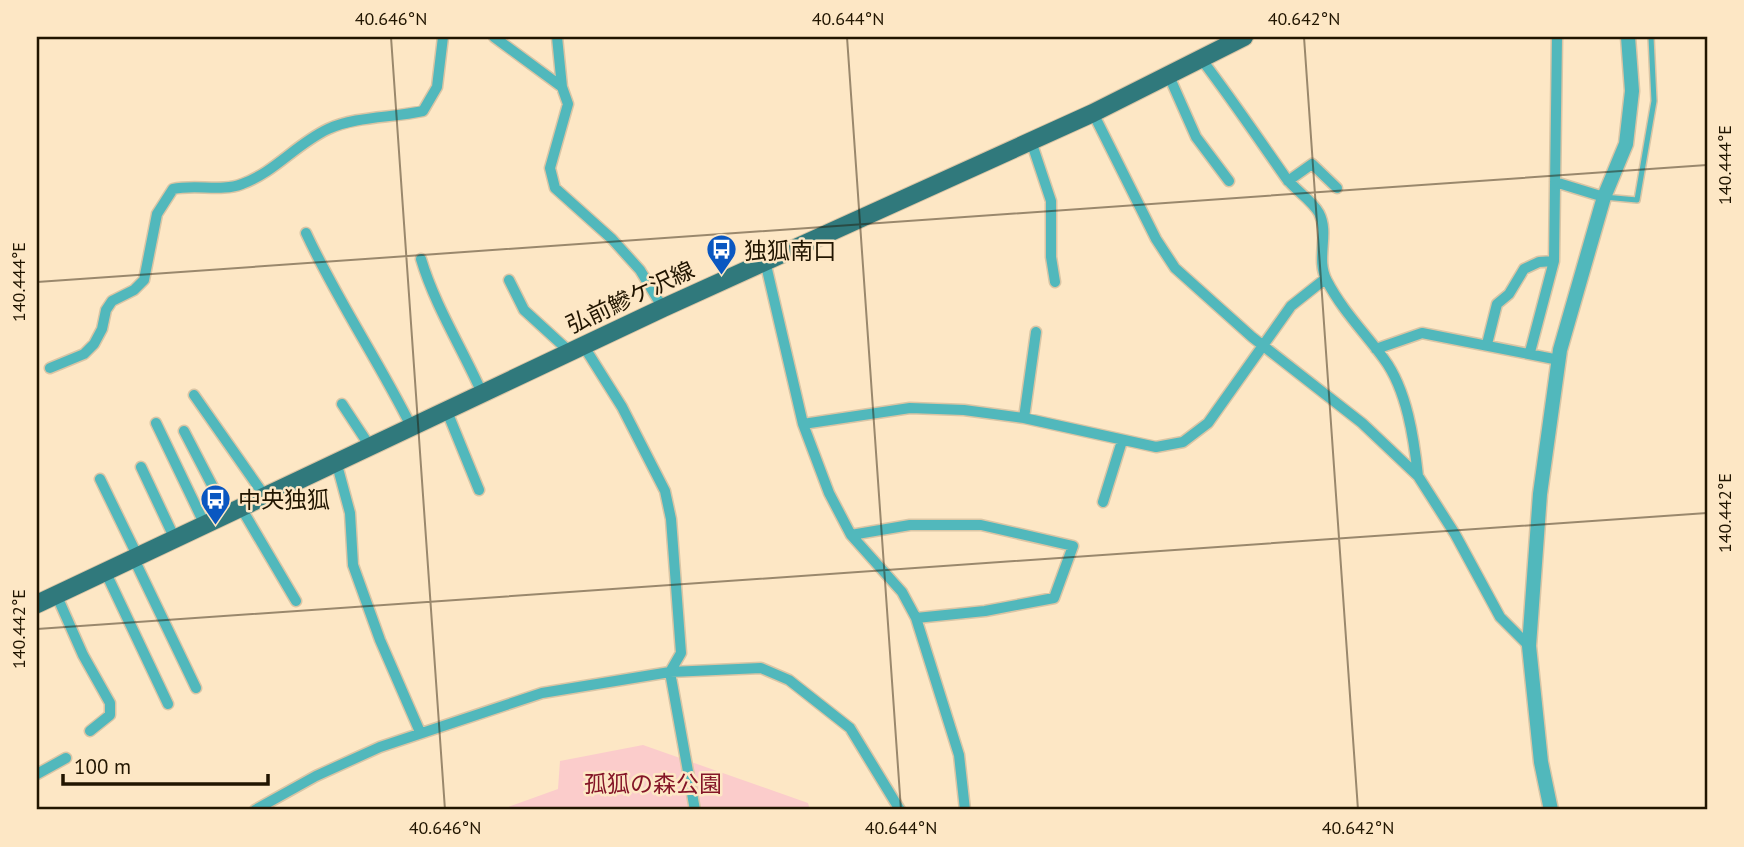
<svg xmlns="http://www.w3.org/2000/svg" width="1744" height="847" viewBox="0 0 1744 847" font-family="'PT Sans','Noto Sans JP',sans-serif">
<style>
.green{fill:#fbcccb}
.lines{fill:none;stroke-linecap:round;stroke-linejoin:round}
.service-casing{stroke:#dac5a5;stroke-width:8}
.minor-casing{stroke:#dac5a5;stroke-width:13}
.tertiary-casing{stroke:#dac5a5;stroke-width:17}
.primary-casing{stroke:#dac5a5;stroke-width:20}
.service{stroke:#51b8bc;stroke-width:5}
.minor{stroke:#51b8bc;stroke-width:10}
.tertiary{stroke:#51b8bc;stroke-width:14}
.primary{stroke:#30797c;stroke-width:18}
.ticks{fill:none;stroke:#211500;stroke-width:2;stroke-opacity:0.45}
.labels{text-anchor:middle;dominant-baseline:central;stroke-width:5;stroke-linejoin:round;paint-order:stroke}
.poi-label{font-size:23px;fill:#211500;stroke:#fde7c5;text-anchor:start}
.street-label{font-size:23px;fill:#211500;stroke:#fde7c5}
.park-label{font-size:23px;fill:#841527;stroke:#fde7c5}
.neatline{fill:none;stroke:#211500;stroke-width:2.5}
.ticks-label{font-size:18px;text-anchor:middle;fill:#211500}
</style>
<rect width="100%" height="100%" fill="#fde7c5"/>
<!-- green -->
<path class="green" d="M643 745 808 803 810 810H500L558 789 560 761Z"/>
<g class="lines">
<defs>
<path id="service" d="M1604 197 1637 200 1654 101 1651 37"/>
<path id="minor" d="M494 37 562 87 568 104 550 168 555 188 612 239 640 270 663 308
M557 37 562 87
M1202 60C1231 98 1258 138 1286 178 1295 190 1312 200 1319 213 1330 234 1315 259 1327 281 1342 310 1365 333 1384 359 1407 390 1414 439 1418 476
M1169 76 1196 137 1229 181
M1093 113 1156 239 1175 268 1252 337 1362 423 1418 476 1455 534 1500 617 1529 646
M1031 141 1051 201V257L1055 282
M1288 181 1312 164 1337 188
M1555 182 1604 197
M306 233C337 300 378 360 411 426
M421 259C435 306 462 348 482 393
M765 261 803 424 829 493 851 535 902 592 916 618 959 755 965 810
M509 280 524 310 570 352
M1487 344 1497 304 1509 294 1524 269 1539 262 1554 261
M583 345 622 407 665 491 671 519 681 653 670 672 695 810
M1376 349 1422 333 1559 360
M1530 352 1554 261 1557 37
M50 368 84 354 94 344 102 329 106 310 112 301 134 290 144 280 157 214 173 189C195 184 222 192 242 184 275 172 296 144 328 129 356 116 392 118 423 111L437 87 443 37
M194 395 264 495
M342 404 369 445
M446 409 479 490
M1024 418 1036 332
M156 423 204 523
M803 424 910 408 964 410 1024 418 1156 447 1183 442 1208 423 1291 306 1325 279
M184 431 226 512
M336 461 350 513 353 565 380 640 420 732
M141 467 174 537
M100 479 137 555
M1103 502 1122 441
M240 506 296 601
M851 535 910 525H981L1073 546 1054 598 985 611 916 618
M133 557 196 688
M105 571 168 704
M56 594 83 655 110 703V715L90 731
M37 774 66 758
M255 810 316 776 380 747 542 693 670 672 761 668 789 680 850 728 900 810"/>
<path id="tertiary" d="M1551 810 1541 762 1529 646 1540 494 1560 350 1604 197 1626 144 1632 91 1628 37"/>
<path id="primary" d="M37 604 663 308 1093 113 1244 37"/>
</defs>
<!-- service casing -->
<use href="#service" class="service-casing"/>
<!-- minor casing -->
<use href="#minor" class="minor-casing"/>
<!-- tertiary casing -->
<use href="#tertiary" class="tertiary-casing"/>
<!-- primary casing -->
<use href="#primary" class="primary-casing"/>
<!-- service -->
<use href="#service" class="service"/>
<!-- minor -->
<use href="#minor" class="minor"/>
<!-- tertiary -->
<use href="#tertiary" class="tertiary"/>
<!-- primary -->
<use href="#primary" class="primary"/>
</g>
<!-- ticks -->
<path class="ticks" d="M391 37 445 810M847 37 901 810M1304 37 1358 810M37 282 1707 165M37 629 1707 513"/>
<!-- icons -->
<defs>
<symbol id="bus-pin" viewBox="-11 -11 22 30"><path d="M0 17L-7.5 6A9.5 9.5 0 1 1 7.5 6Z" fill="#0a57c1" stroke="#fde7c5"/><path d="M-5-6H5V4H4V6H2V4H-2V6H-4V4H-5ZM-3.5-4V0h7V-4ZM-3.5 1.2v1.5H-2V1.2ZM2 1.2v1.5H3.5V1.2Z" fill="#fff"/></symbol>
</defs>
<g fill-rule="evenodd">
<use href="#bus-pin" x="704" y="232" width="35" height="47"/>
<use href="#bus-pin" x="198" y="482" width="35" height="47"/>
</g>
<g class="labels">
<!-- poi labels -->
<g class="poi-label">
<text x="744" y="250">独狐南口</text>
<text x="238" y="499">中央独狐</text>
</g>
<!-- street labels -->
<g class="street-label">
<text transform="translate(630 297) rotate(-25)">弘前鰺ケ沢線</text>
</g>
<!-- park labels -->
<g class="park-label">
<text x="653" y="783">孤狐の森公園</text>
</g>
</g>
<!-- border -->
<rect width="1744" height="847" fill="none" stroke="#fde7c5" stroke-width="77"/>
<!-- scale -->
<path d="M63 774v10h205v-10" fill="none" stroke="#211500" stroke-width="3.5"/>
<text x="74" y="774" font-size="21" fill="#211500" stroke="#fde7c5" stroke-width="5" paint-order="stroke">100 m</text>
<rect x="38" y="38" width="1668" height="770" class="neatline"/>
<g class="ticks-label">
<text x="391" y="25">40.646°N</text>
<text x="848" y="25">40.644°N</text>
<text x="1304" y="25">40.642°N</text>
<text transform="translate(1725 165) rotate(-90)" y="6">140.444°E</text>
<text transform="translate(19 282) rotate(-90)" y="6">140.444°E</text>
<text transform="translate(1725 513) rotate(-90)" y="6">140.442°E</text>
<text transform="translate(19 629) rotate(-90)" y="6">140.442°E</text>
<text x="445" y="834">40.646°N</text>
<text x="901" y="834">40.644°N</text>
<text x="1358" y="834">40.642°N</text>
</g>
</svg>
